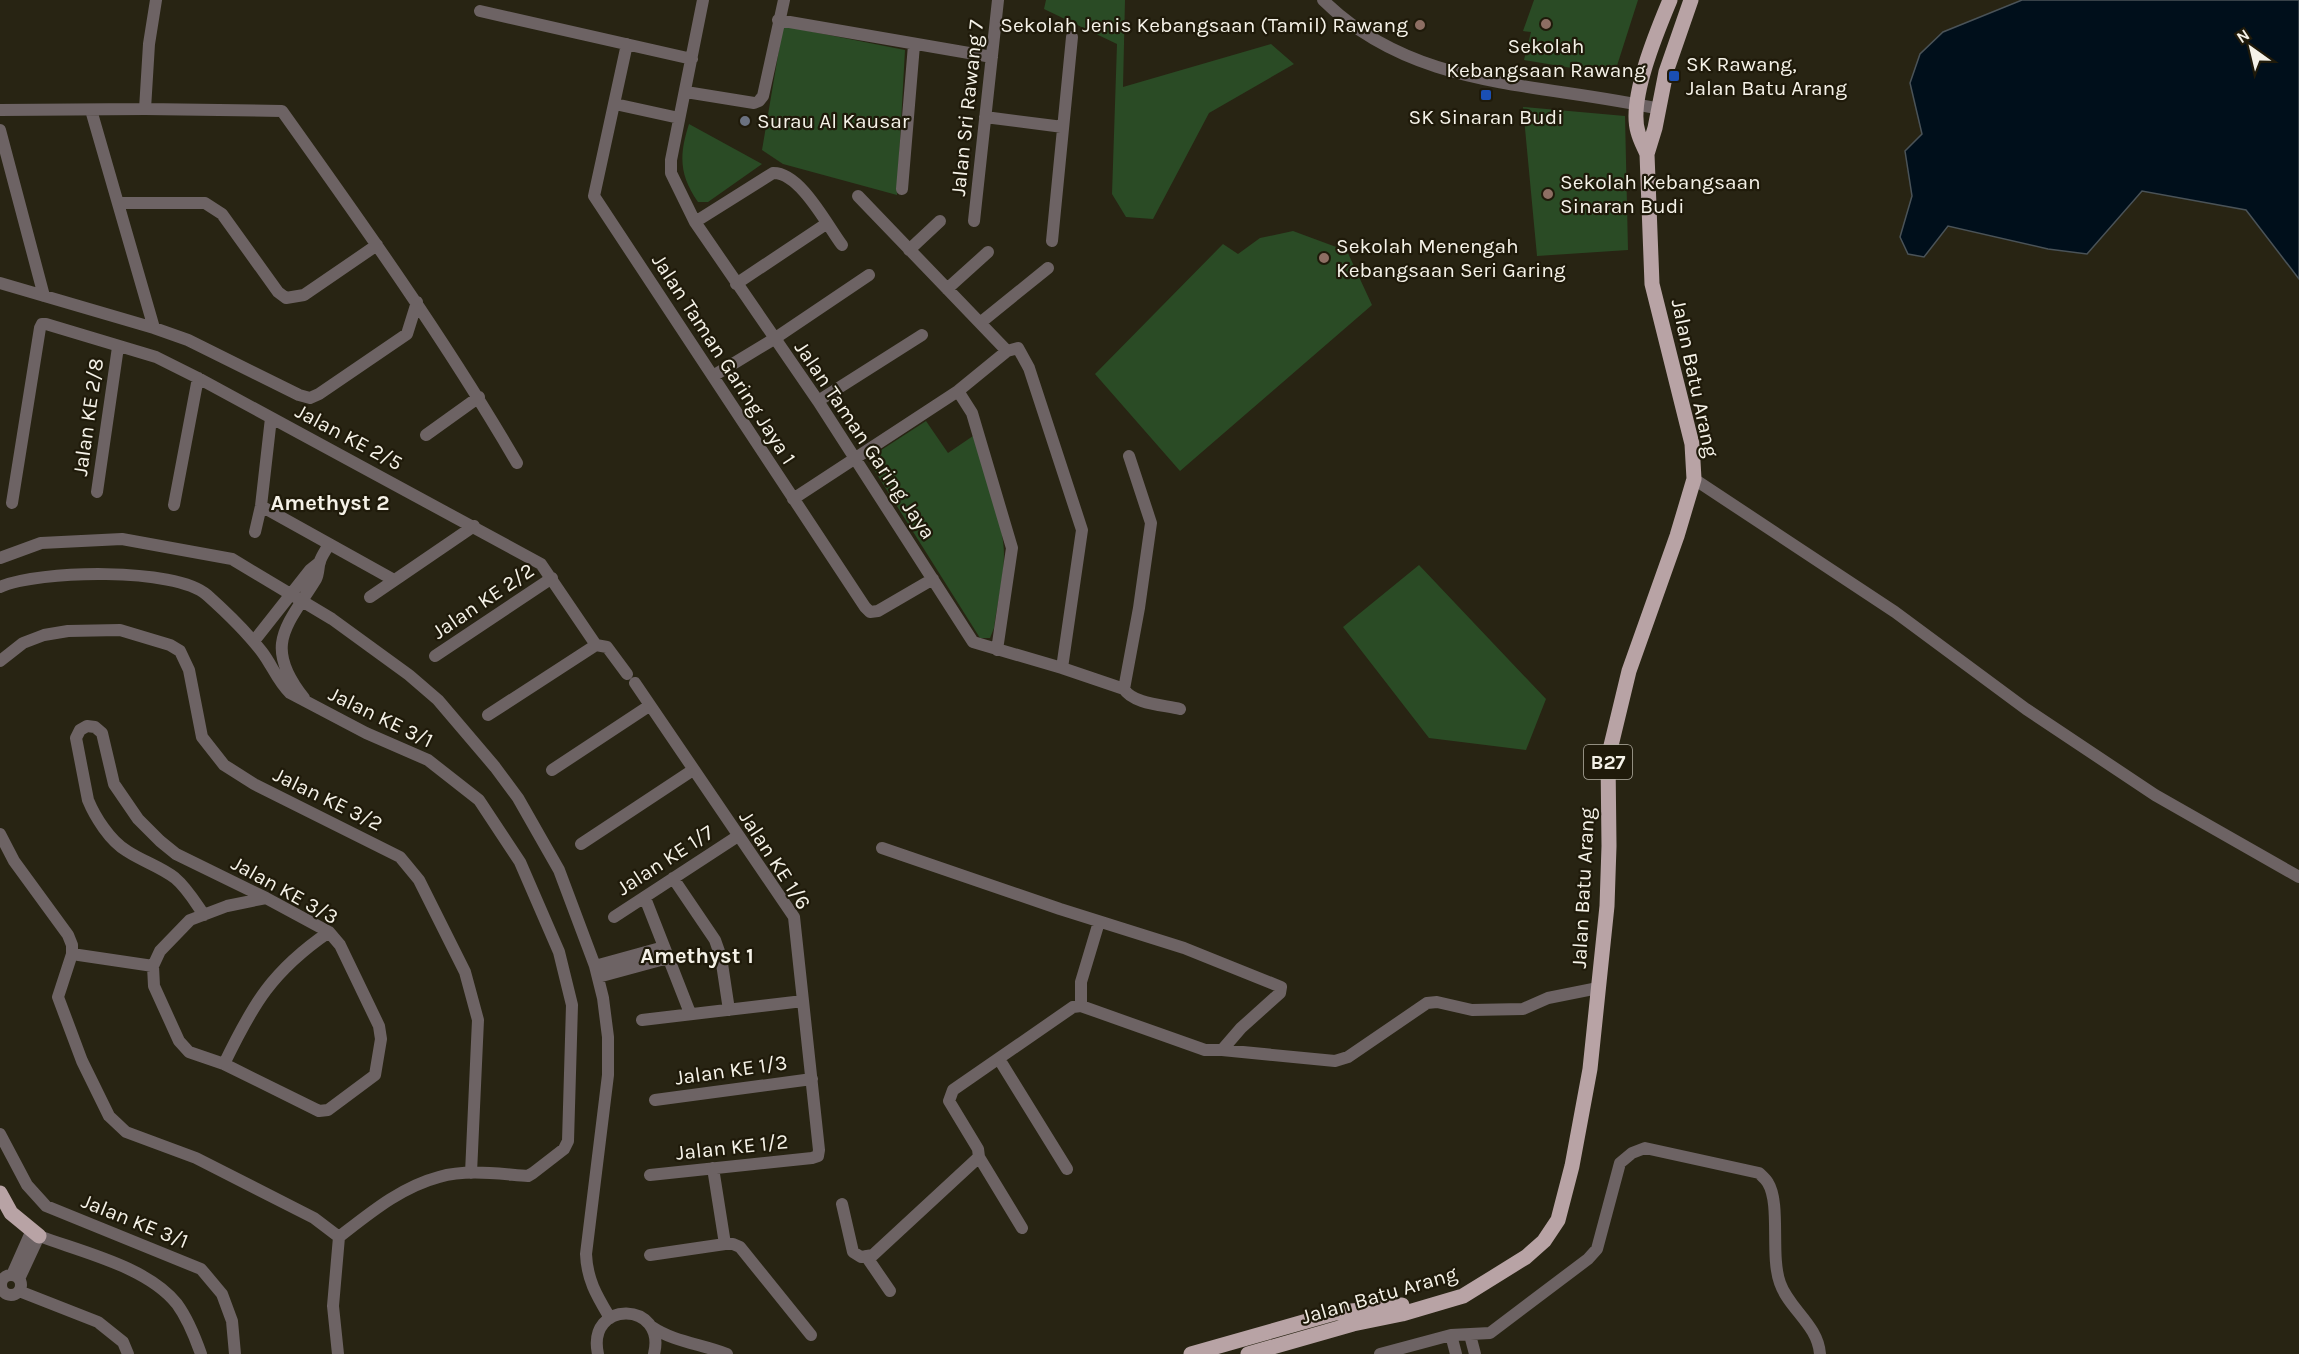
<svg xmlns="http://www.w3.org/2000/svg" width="2299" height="1354" viewBox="0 0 2299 1354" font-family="Karla,sans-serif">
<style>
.green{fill:#2a4b25}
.water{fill:#000f1b;stroke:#4a5358;stroke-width:1.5}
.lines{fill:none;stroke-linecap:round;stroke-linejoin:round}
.minor{stroke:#6d6364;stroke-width:12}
.major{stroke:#b8a3a5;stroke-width:15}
.education-dot{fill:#8d6e63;stroke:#1f1a0a;stroke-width:2}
.transit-dot{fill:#1a4fb4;stroke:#1f1a0a;stroke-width:2}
.worship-dot{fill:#6b7280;stroke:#1f1a0a;stroke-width:2}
.labels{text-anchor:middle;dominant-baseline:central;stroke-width:4.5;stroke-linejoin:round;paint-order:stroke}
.shield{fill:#1f1a0a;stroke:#b5b1a5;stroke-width:1.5}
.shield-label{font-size:20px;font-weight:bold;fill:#f5f2e8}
.poi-label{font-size:21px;fill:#f5f2e8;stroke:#1f1a0a;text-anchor:start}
.street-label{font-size:21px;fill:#f5f2e8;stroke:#1f1a0a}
.neighbourhood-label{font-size:22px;font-weight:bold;fill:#f5f2e8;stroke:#1f1a0a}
</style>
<rect width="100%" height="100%" fill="#282413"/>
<!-- green -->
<path class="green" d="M1046 0H1125L1123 87 1271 44 1294 64 1209 113 1153 219 1126 217 1112 194 1117 44 1044 9Z
M1534 0H1638L1614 75 1524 60 1531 32 1523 31Z
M783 26 905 50 897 195 783 164 762 150Z
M1523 107 1625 116 1628 250 1537 256Z
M689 124 762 164 708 202H698C679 175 679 155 689 124Z
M1293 231 1347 251 1372 305 1180 471 1095 374 1223 244 1238 254 1260 238Z
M926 421 948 453 973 436C983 468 1004 523 1004 554 1004 578 997 604 994 628L990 638H980L871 465 872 456Z
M1419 565 1546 699 1526 750 1429 738 1343 627Z"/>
<!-- water -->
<path class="water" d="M2022 0H2299V279L2246 210 2142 191 2087 254 2048 249 1948 226 1924 257 1908 254 1900 237 1912 196 1905 151 1922 134 1910 83 1920 54 1943 32Z"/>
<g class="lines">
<!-- minor -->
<path class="minor" d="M703 0 671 160V173L695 222 818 401 973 642 1062 668 1124 689C1133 704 1164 705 1180 709
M1323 0C1415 91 1541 82 1659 109
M480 11 692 59
M778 20 992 57
M627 44 594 196 865 607 870 612 878 611 933 579
M686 92 754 103 759 101 763 96 784 0
M615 104 679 118
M145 109 149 44 156 0
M0 110 145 109 282 111C364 226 446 341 517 463
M91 110 154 328
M985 117 1063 127
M0 130 44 296
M902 189 914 45
M858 196 1007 351
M120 203H205L222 214 278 292 286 298 304 295 377 245
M974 221 998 0
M695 222 773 173C800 172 827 225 842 245
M1052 241 1072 37
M909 250 940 221
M0 283 154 328 188 340 299 395 310 398 319 394 407 334 417 302
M736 284 826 224
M947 289 988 252
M980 323 1048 268
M713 376 774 339 869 275
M958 391 972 413 1012 548 997 650
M818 401 922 335
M426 435 479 397
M1694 479 1895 612 2026 709 2155 795 2299 877
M97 492 118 347
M793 499 958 391 1007 351 1018 348 1029 368 1082 530 1062 668
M12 503 40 328 42 324H46L156 357 198 378 541 564 596 645
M174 505 198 378
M261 506 394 580
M255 532 261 506 271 418
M0 558 41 543 122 539 232 559 332 619 409 675 438 700 495 767 518 798 559 870 595 966 603 998 608 1037V1075L586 1254C587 1280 597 1296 610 1318
M0 587C38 570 176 567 207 595 226 612 246 631 262 652 272 665 278 682 290 693L366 733 428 760 479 800 520 862 559 952 572 1005 568 1141 564 1149 533 1173 528 1176C499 1174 467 1169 439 1177 401 1187 370 1213 339 1237L333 1306 338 1354
M370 597 474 526
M254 641 310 570 320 562
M596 645 607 647 627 674
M435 656 552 578
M0 661 23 643 44 635 68 631 120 630 170 645 180 651 189 670 202 737 224 765 254 784 400 857 419 880 465 972 478 1020 471 1173
M635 683 794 917 819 1150 818 1156 812 1158 650 1175
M1124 689 1139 608 1151 523 1129 456
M304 698C262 645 287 626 316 579 319 573 318 567 320 561 322 555 326 550 329 544
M488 715 596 645
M552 770 649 706
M0 834 14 861 68 935 72 945V954L58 997 82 1061 109 1116 126 1132 196 1158 314 1218 339 1237
M581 844 693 770
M882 848 1060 909 1184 948 1281 987 1280 993 1241 1028 1222 1050
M673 878 715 940 721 957 729 1010
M645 898 690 1013
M204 915C195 902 187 888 175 878 161 867 142 861 127 851 110 841 95 817 88 800L76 738 80 730 87 726 95 727 102 733 114 784 138 819 160 841 176 854 266 898 329 932 340 945 379 1026 381 1039 375 1075 328 1110 319 1111 224 1064 189 1052 179 1041 154 986 153 966 160 951 190 920 227 906 266 898
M614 917 738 836
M72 954 153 966
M595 966 664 947
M598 977 668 958
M1081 1006V982L1099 922
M642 1020 803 1001
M999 1059 1067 1169
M224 1064C253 1004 272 971 329 932
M655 1100 812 1079
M0 1134 27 1185 46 1206 201 1269 222 1294 232 1321 235 1354
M713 1168 725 1244
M842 1204 853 1252 861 1257 873 1255 979 1157
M1022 1228 979 1157 978 1149 949 1101 953 1090 1073 1007 1081 1006 1205 1050H1222L1335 1061 1348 1057 1427 1003 1437 1002 1472 1010 1523 1009 1548 998 1598 988
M650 1255 725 1244H733L740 1247 811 1335
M866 1256 890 1291
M1 1285a10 10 0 1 1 20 0a10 10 0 1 1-20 0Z
M12 1275 32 1230
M19 1279 39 1236C82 1252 148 1267 177 1304 188 1319 195 1337 201 1354
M19 1291 98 1322 123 1342 128 1354
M652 1327C674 1342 702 1344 727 1354
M1451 1335 1456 1354
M1470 1335 1475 1354
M598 1354C586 1299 667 1301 654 1354
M1380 1354 1451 1335 1490 1333 1588 1259 1597 1249 1620 1163 1632 1153 1645 1148 1759 1173C1762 1176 1766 1179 1768 1183 1781 1204 1770 1256 1780 1283 1789 1309 1818 1325 1820 1354"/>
<!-- major -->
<path class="major" d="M1647 154C1644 147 1640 140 1638 132 1628 100 1657 31 1670 0
M0 1193 11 1213 39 1236
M1191 1354 1335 1313 1402 1305
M1248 1354 1353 1324 1402 1314 1463 1296 1526 1257 1544 1241 1558 1220 1572 1166 1590 1069 1607 906 1609 846 1608 758 1629 671 1677 536 1694 479 1692 444 1652 284 1647 154 1655 128 1666 72 1691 0"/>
</g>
<!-- markers -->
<g class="education-dot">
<circle cx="1546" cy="24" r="6"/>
<circle cx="1420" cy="25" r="6"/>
<circle cx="1548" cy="194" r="6"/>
<circle cx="1324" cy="258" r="6"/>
</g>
<g class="transit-dot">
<rect x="1668" y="70" width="12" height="12" rx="3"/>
<rect x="1480" y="89" width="12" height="12" rx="3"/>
</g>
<circle class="worship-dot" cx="745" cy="121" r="6"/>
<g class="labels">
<!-- shield labels -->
<rect class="shield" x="1584" y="745" width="48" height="34" rx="4.5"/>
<g class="shield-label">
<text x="1608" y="762">B27</text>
</g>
<!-- poi labels -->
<g class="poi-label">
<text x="1408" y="25" text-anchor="end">Sekolah Jenis Kebangsaan (Tamil) Rawang</text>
<text x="1546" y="46" text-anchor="middle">Sekolah<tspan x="1546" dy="24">Kebangsaan Rawang</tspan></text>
<text x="1686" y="64">SK Rawang,<tspan x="1686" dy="24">Jalan Batu Arang</tspan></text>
<text x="1486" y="117" text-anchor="middle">SK Sinaran Budi</text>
<text x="757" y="121">Surau Al Kausar</text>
<text x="1560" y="182">Sekolah Kebangsaan<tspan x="1560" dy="24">Sinaran Budi</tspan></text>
<text x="1336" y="246">Sekolah Menengah<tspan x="1336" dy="24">Kebangsaan Seri Garing</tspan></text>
</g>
<!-- street labels -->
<g class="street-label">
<text transform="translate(967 108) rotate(-84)">Jalan Sri Rawang 7</text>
<text transform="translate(724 359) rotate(57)">Jalan Taman Garing Jaya 1</text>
<text transform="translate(1695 378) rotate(78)">Jalan Batu Arang</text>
<text transform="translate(88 417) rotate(-82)">Jalan KE 2/8</text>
<text transform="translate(349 437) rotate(28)">Jalan KE 2/5</text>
<text transform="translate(865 440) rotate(56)">Jalan Taman Garing Jaya</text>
<text transform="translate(483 601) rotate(-34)">Jalan KE 2/2</text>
<text transform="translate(381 717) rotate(26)">Jalan KE 3/1</text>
<text transform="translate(328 799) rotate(26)">Jalan KE 3/2</text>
<text transform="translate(665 860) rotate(-33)">Jalan KE 1/7</text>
<text transform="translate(775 860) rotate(57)">Jalan KE 1/6</text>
<text transform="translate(1583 888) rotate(-87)">Jalan Batu Arang</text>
<text transform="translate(285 890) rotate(29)">Jalan KE 3/3</text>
<text transform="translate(731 1070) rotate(-8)">Jalan KE 1/3</text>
<text transform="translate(732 1147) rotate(-6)">Jalan KE 1/2</text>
<text transform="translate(135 1221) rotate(22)">Jalan KE 3/1</text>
<text transform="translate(1379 1295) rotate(-16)">Jalan Batu Arang</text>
</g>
<!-- neighbourhood labels -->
<g class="neighbourhood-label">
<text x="330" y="503">Amethyst 2</text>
<text x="697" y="956">Amethyst 1</text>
</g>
</g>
<!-- north arrow -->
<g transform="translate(2251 48) rotate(326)" stroke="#1f1a0a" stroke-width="4.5" paint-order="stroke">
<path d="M0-4.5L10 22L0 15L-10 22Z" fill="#f5f2e8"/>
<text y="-9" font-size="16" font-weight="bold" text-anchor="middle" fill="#f5f2e8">N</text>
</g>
</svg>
